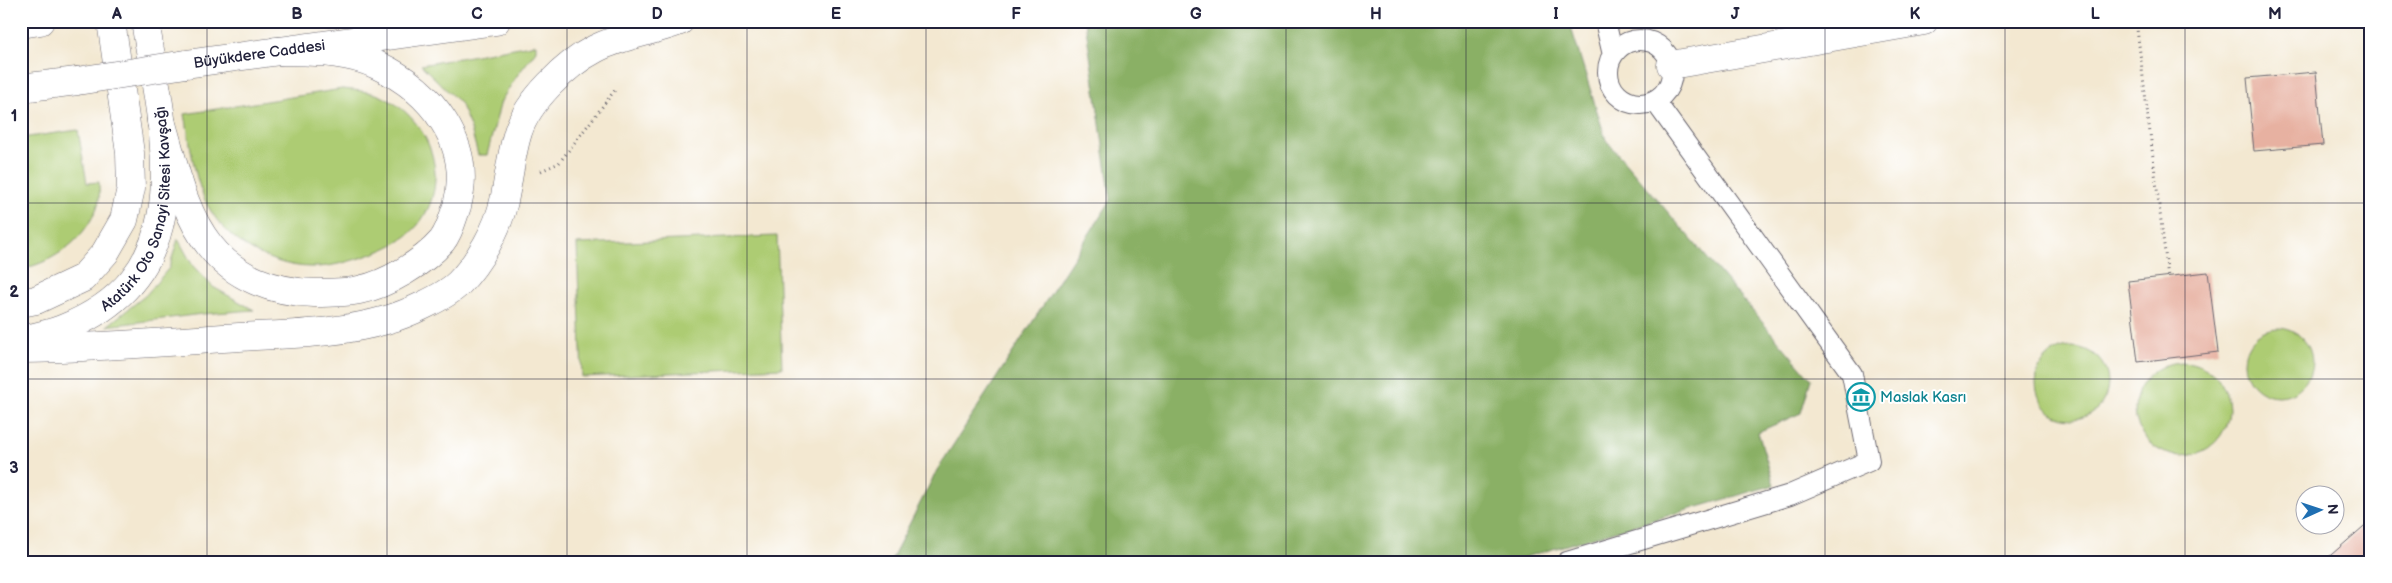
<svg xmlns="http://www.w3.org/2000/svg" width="2392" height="583" viewBox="0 0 2392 583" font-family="'Balsamiq Sans',sans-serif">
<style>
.green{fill:#adcc73;stroke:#687757}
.forest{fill:#8ab065;stroke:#566950}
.building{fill:#e7b1a1}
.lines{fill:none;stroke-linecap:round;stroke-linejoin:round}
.service-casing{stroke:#6b6770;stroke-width:22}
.minor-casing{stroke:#6b6770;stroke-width:29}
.tertiary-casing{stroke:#6b6770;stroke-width:29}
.primary-casing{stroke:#6b6770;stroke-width:29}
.path{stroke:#6b6770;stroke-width:3;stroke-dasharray:1 4;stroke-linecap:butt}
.service{stroke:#fff;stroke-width:20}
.minor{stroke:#fff;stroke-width:28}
.tertiary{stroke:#fff;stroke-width:28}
.primary{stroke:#fff;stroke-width:28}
.primary-bridge-casing{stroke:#6b6770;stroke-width:29;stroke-linecap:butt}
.primary-bridge{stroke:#fff;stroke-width:28}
.grid{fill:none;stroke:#22223b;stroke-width:1;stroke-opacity:0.55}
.labels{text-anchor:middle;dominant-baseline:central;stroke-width:4;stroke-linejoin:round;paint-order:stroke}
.street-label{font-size:15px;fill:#22223b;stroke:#fff}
.culture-label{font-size:15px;fill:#0d838f;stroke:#fff;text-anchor:start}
.neatline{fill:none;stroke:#22223b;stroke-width:2}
.grid-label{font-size:16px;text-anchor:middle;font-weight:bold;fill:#22223b}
</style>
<rect width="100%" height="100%" fill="#fff"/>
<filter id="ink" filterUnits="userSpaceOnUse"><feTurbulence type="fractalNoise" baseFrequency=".02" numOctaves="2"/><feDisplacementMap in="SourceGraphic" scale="10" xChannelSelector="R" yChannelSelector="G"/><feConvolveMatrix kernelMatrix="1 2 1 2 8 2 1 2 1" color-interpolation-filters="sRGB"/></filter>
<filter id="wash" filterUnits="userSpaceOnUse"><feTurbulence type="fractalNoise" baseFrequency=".0096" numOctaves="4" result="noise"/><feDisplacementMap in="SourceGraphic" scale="20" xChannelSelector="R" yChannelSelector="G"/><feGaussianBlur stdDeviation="1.12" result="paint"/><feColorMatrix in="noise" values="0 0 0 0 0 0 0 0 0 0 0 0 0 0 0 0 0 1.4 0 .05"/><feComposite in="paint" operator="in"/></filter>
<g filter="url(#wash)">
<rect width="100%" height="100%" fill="#f3e8d1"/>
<!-- green -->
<path class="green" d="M536 44V51L516 77 501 101 487 155H478L471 129 460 103 421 65Z
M342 89C353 90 366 91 376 94 429 114 455 180 417 226 404 241 386 249 369 255 351 261 329 268 310 267 267 266 221 238 204 198 193 172 190 142 185 114Z
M78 130 87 183 99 182C99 189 100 198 98 205 86 238 56 262 21 269V138Z
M777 236 782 368 582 377 577 244Z
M178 239 193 266 213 287 254 310 202 314 107 326 146 295 169 268Z
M2244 362a34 34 0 1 1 68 0a34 34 0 1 1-68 0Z
M2036 383a36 36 0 1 1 72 0a36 36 0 1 1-72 0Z
M2135 409a47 47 0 1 1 94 0a47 47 0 1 1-94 0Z"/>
<!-- forest -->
<path class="forest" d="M1085 21H1569L1606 140 1811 379 1801 413 1758 432 1774 485 1508 562H890L937 470 1111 200Z"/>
<g id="blocks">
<!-- building -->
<path class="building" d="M2316 72 2323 145 2254 151 2247 78Z
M2208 272 2218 352 2138 362 2128 281Z
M2371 520V562H2323Z"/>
</g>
</g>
<g filter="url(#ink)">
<use href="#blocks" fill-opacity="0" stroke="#6b6770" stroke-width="1"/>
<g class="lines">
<defs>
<path id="service" d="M1605 21 1613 55
M1608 72a32 32 0 1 1 64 0a32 32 0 1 1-64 0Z
M1567 562 1790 495 1869 461 1852 374 1655 101"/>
<path id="minor" d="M1671 65 1924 21"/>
<g id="tertiary">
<path d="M21 303 36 300 83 278 105 253 124 220 131 188 130 153 111 21"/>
<path id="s1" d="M21 340C34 337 49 334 62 329 204 273 164 138 145 21"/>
</g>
<g id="primary">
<path d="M21 24 40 21"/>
<path id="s2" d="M186 64 496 21"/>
<path d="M21 88 77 81"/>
<path d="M161 121C174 163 182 211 210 246 235 278 274 292 314 293 328 293 344 293 359 290 386 285 424 262 442 241 450 231 453 217 457 206 474 143 431 90 377 65 346 50 310 52 276 51"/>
<path d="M21 349C94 348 166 342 239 337 287 334 339 334 386 320 405 315 445 297 459 283 479 262 498 229 504 201 509 178 511 154 518 132 528 101 566 64 595 49 622 35 652 32 680 21"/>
</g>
</defs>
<!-- service casing -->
<use href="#service" class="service-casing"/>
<!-- minor casing -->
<use href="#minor" class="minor-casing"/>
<!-- tertiary casing -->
<use href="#tertiary" class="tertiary-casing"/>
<!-- primary casing -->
<use href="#primary" class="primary-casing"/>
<!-- path -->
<path class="path" d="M2136 21 2168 277
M541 171 559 163 615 90"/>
<!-- service -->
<use href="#service" class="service"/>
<!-- minor -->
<use href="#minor" class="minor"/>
<!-- tertiary -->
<use href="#tertiary" class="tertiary"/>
<!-- primary -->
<use href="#primary" class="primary"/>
<defs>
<path id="primary-bridge" d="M77 81 186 64"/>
</defs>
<!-- primary-bridge casing -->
<use href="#primary-bridge" class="primary-bridge-casing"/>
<!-- primary-bridge -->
<use href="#primary-bridge" class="primary-bridge"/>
</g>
</g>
<!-- grid -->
<path class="grid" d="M207 21V562M387 21V562M567 21V562M747 21V562M926 21V562M1106 21V562M1286 21V562M1466 21V562M1645 21V562M1825 21V562M2005 21V562M2185 21V562M21 203H2371M21 379H2371"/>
<!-- icons -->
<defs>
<symbol id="museum-ring" viewBox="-11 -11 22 22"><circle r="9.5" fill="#fff" stroke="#0f9aa8" stroke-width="1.5"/><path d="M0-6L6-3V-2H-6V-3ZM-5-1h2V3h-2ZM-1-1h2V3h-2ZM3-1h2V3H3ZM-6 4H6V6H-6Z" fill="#0f9aa8"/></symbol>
</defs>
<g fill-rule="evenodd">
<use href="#museum-ring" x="1845" y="381" width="32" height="32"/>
</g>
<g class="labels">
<!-- street labels -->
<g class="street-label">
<text stroke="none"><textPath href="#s2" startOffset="74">Büyükdere Caddesi</textPath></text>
<text stroke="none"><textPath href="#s1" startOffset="199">Atatürk Oto Sanayi Sitesi Kavşağı</textPath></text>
</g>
<!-- culture labels -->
<g class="culture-label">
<text x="1880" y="397">Maslak Kasrı</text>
</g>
</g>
<!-- margin -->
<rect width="2392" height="583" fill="none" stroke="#fff" stroke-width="55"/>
<!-- north arrow -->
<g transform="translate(2320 510) rotate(87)"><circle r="24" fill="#ffffff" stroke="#a7a7b1"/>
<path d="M0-4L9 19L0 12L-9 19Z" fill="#1f6fb2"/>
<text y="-8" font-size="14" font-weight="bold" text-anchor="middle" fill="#22223b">N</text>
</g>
<rect x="28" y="28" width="2336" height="528" class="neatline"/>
<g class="grid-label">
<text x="117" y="19">A</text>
<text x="297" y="19">B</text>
<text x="477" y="19">C</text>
<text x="657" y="19">D</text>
<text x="836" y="19">E</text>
<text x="1016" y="19">F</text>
<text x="1196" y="19">G</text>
<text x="1376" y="19">H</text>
<text x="1556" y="19">I</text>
<text x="1735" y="19">J</text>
<text x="1915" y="19">K</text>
<text x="2095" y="19">L</text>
<text x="2275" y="19">M</text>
<text x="14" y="121">1</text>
<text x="14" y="297">2</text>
<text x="14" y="473">3</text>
</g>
</svg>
